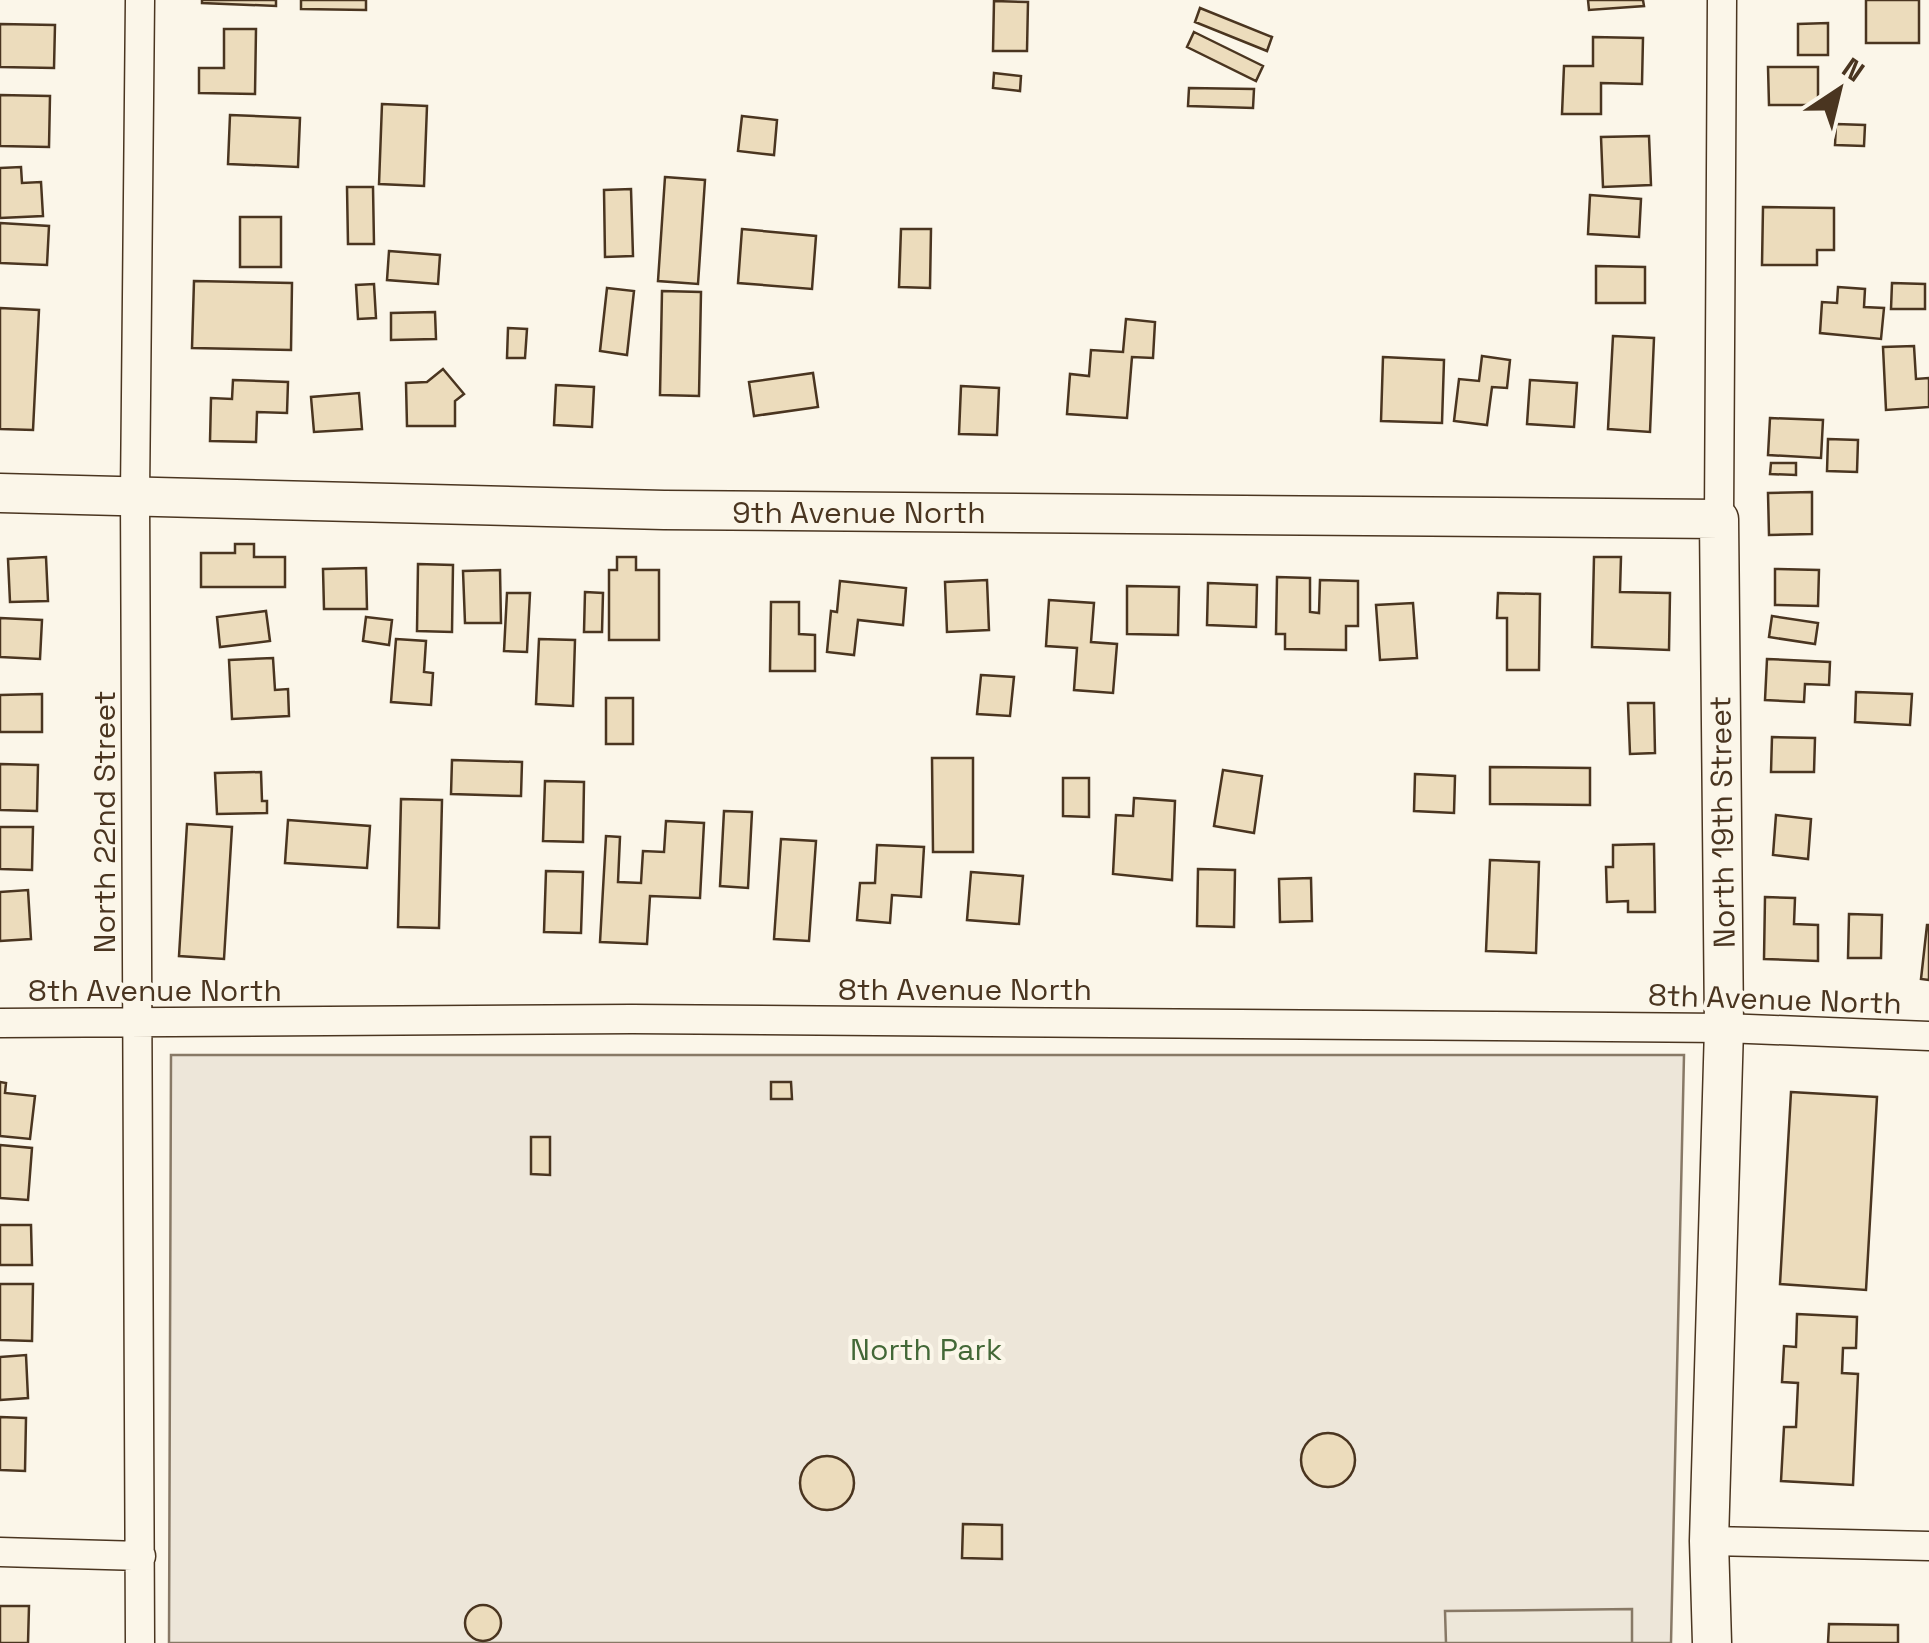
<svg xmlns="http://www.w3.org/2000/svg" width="1929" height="1643" viewBox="0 0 1929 1643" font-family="'Space Grotesk',sans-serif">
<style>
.green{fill:#ede6d9;stroke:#887966;stroke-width:2.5}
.parking{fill:#ede7d9;stroke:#887966;stroke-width:2.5}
.building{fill:#ecdcbc;stroke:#4a3520;stroke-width:2.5}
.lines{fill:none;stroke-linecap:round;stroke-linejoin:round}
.street-casing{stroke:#4a3520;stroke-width:31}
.secondary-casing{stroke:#4a3520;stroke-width:41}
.street{stroke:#fbf6e9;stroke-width:28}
.secondary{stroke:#fbf6e9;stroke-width:38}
.labels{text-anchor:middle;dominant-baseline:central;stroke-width:8;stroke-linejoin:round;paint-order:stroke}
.street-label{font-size:30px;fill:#4a3520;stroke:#fbf6e9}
.park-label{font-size:30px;fill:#436837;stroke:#fbf6e9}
</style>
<rect width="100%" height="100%" fill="#fbf6e9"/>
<!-- green -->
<path class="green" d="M171 1055H1684L1671 1643H169Z"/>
<!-- parking -->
<path class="parking" d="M1632 1609V1643H1446L1445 1611Z"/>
<!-- building -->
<path class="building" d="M202 0H276V6L202 3Z
M301 0H366V10L301 9Z
M1588 0H1643L1644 6 1589 10Z
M1866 0H1919V43H1866Z
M994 1 1028 2 1027 51H993Z
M1200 8 1272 37 1267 51 1195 22Z
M1828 23V55H1798V24Z
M0 24 55 25 54 68 0 67Z
M224 29H256L255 94 199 93V68H224Z
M1194 32 1263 66 1256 81 1187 47Z
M1593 37 1643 38 1642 84 1601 83V114H1562L1564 66H1593Z
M1768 67H1818V105H1769Z
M994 73 1021 76 1020 91 993 88Z
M1189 88 1254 89 1253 108 1188 106Z
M0 95 50 96 49 147 0 146Z
M382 104 427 106 424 186 379 184Z
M230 115 300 118 298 167 228 164Z
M742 116 777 120 774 155 738 151Z
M1836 124 1865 125 1864 146 1835 145Z
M1649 136 1651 185 1603 187 1601 137Z
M21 167 22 183 41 182 43 216 0 218V168Z
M665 177 705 180 698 284 658 281Z
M347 187H373L374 244H348Z
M631 189 633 256 605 257 604 190Z
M1590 195 1641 199 1639 237 1588 234Z
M1763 207 1834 208V250H1817V265H1762Z
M240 217H281V267H240Z
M0 223 49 226 47 265 0 263Z
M742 229 816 236 812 289 738 283Z
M901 229H931L930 288 899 287Z
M389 251 440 255 438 284 387 280Z
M1596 266 1645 267V303H1596Z
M194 281 292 283 291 350 192 348Z
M1892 283 1925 284V309H1891Z
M374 284 376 318 358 319 356 285Z
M1838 287 1865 289 1864 307 1884 308 1881 339 1820 333 1822 302 1837 303Z
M607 288 634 291 627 355 600 351Z
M662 291 701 292 699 396 660 395Z
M0 308 39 310 33 430 0 429Z
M435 312 436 339 391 340V313Z
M1126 319 1155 322 1153 358 1132 357 1127 418 1067 414 1070 374 1089 376 1091 350 1123 352Z
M508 328 527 329 525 358H507Z
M1613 336 1654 338 1650 432 1608 429Z
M1914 346 1916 379 1929 378V407L1886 410 1883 347Z
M1482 356 1510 360 1507 388 1492 387 1487 425 1454 421 1459 379 1479 381Z
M1383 357 1444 360 1442 423 1381 421Z
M443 369 464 394 455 401V426H407L406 383 427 382Z
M813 373 818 407 754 416 749 382Z
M233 380 288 382 287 413 257 412 256 442 210 441 211 398 232 399Z
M1530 380 1577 383 1574 427 1527 424Z
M556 385 594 387 592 427 554 425Z
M961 386 999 388 997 435 959 434Z
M359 393 362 429 314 432 311 397Z
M1770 418 1823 420 1821 458 1768 455Z
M1828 439 1858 440 1857 472 1827 471Z
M1771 463H1796V475L1770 474Z
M1812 492V534L1769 535 1768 493Z
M235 544H254V557H285V587H201V553H235Z
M46 557 48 601 10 602 8 559Z
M617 557H636V570H659V640H609V570H617Z
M1594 557H1621L1620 592 1670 593 1669 650 1592 647Z
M418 564 453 565 452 632 417 631Z
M366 568 367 609H324L323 569Z
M1775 569 1819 570 1818 606 1775 605Z
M500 570 501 623H465L463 571Z
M1277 577 1310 578V612L1319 613 1320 580 1358 581V626H1346V650L1285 649V634H1276Z
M987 580 989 630 947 632 945 582Z
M840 581 906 588 903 625 858 620 854 655 827 652 831 611 837 612Z
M1208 583 1257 585 1256 627 1207 625Z
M1127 586 1179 587 1178 635 1127 634Z
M585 592 603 593 602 632H584Z
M507 593H530L527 652 504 651Z
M1498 593 1540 594 1539 670H1507V618H1497Z
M1049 600 1094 603 1091 642 1117 644 1113 693 1074 690 1077 648 1046 646Z
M771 602H799V634L815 635V671H770Z
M1413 603 1417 658 1380 660 1376 605Z
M266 611 270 641 220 647 217 617Z
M1772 616 1818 623 1815 644 1769 637Z
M366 617 392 620 389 645 363 641Z
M0 618 42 620 40 659 0 657Z
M396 639 426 641 424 672 433 673 431 705 391 702Z
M539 639 575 640 573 706 536 704Z
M273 658 275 690 288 689 289 716 232 719 229 660Z
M1767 659 1830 662 1829 685 1805 684 1804 702 1765 700Z
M981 675 1014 677 1010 716 977 714Z
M1856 692 1912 694 1910 725 1855 722Z
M42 694V732H0V695Z
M606 698H633V744H606Z
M1628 703H1654L1655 753 1630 754Z
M1772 737 1815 738 1814 772H1771Z
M932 758H973V852H933Z
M452 760 522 762 521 796 451 794Z
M0 764 38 765 37 811 0 810Z
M1490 767 1590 768V805L1490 804Z
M1223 770 1262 776 1254 833 1214 826Z
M261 772 262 801H267V813L217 814 215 773Z
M1415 774 1455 776 1454 813 1414 811Z
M1063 778H1089V817L1063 816Z
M545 781 584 782 583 842 543 841Z
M1134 798 1175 801 1172 880 1113 874 1116 815 1133 816Z
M401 799 442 800 439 928 398 927Z
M724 811 752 812 748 888 720 886Z
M1776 815 1811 819 1808 859 1773 855Z
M288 820 370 826 367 868 285 863Z
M666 821 704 823 700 898 650 896 647 944 600 942 606 836 620 837 618 882 641 883 643 851 664 852Z
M187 824 232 827 224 959 179 956Z
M0 827H33L32 870 0 869Z
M781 839 816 841 809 941 774 939Z
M1654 844 1655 912H1628V901L1607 902 1606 867H1613V845Z
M877 845 924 847 921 897 892 895 890 923 857 920 860 883H875Z
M1490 860 1539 862 1536 953 1486 951Z
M1198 869 1235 870 1234 927 1197 926Z
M546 871 583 872 581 933 544 932Z
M971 872 1023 876 1019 924 967 920Z
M1311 878 1312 921 1280 922 1279 879Z
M28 890 31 939 0 941V892Z
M1765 897 1795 898 1794 924 1818 925V961L1764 959Z
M1849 914 1882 915 1881 958H1848Z
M1927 925H1929V980L1921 979Z
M0 1082 6 1083 5 1093 35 1096 30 1139 0 1136Z
M771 1082H791L792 1099H771Z
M1791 1092 1877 1097 1866 1290 1780 1284Z
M531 1137H550V1175L531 1174Z
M0 1145 32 1148 28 1200 0 1198Z
M0 1225H31L32 1265H0Z
M0 1284H33L32 1341 0 1340Z
M1797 1314 1857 1317 1856 1348H1843L1842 1373 1858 1374 1853 1485 1781 1481 1784 1427H1796L1798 1383 1782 1382 1784 1346 1796 1347Z
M26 1355 28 1398 0 1400V1357Z
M0 1417 26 1418 25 1471 0 1470Z
M1301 1460a27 27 0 1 1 54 0a27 27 0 1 1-54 0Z
M800 1483a27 27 0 1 1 54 0a27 27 0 1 1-54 0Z
M963 1524 1002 1525V1559L962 1558Z
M465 1623a18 18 0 1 1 36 0a18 18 0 1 1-36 0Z
M0 1606H29L28 1643H0Z
M1829 1624 1898 1625V1643H1828Z"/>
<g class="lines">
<defs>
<path id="street" d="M140 0 135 495 140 1643
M1719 519 1722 0
M0 1023 632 1019 1724 1028 1929 1036
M1709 1541 1929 1546
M0 1552 141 1556"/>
<path id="secondary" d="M0 493 664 510 1719 519 1724 1028 1709 1541 1712 1643"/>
</defs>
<!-- street casing -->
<use href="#street" class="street-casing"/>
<!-- secondary casing -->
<use href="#secondary" class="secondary-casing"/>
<!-- street -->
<use href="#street" class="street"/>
<!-- secondary -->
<use href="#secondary" class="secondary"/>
</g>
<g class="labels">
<!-- street labels -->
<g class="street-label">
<text x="859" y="512">9th Avenue North</text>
<text transform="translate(104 822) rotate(-90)">North 22nd Street</text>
<text transform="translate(1722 822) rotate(-91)">North 19th Street</text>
<text x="965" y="989">8th Avenue North</text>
<text x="155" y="990">8th Avenue North</text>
<text transform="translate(1775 999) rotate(2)">8th Avenue North</text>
</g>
<!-- park labels -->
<g class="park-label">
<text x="926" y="1349">North Park</text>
</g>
</g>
<!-- north arrow -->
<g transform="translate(1839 90) rotate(35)" stroke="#fbf6e9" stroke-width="8" paint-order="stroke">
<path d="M0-8L18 38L0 25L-18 38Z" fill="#4a3520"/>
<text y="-15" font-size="28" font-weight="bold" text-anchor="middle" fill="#4a3520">N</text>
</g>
</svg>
